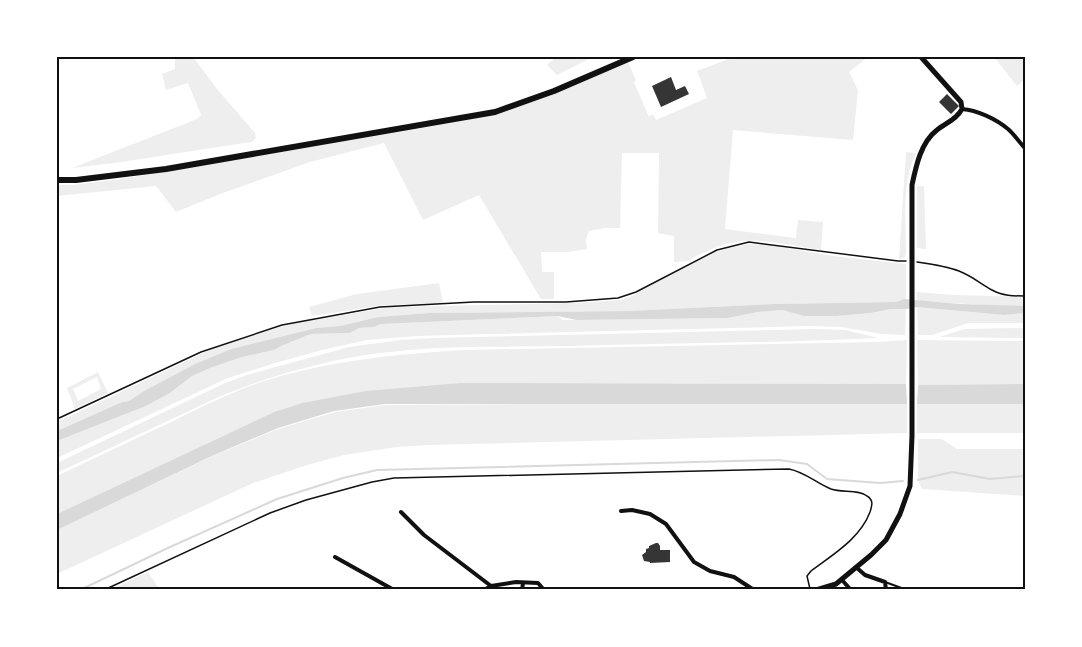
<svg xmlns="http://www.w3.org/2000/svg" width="1082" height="647" viewBox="0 0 1082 647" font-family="'Work Sans',sans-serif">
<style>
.green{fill:#eee;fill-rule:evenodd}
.water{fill:#d9d9d9}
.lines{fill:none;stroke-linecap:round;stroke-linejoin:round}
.stream{stroke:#d9d9d9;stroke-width:2}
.building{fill:#353535}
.path{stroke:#111;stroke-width:1.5}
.service{stroke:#111;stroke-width:2}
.minor{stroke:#111;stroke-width:4}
.tertiary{stroke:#111;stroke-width:5}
.primary{stroke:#111;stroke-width:6}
.neatline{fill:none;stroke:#111;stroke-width:2}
</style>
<rect width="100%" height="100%" fill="#fff"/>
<!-- green -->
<path class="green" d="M175 57H193L217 89 255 133 256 138 252 142 244 143 115 163 72 168 197 119 201 115 188 83 166 90 162 74 175 69Z
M556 57H593L557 75 547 65Z
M734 57H868L849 72 858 90 853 140 733 130 725 229 796 238 798 220 823 222 821 250C791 245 760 237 730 243 718 245 706 252 694 257L690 261 674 262V236L658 233 659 153H622L620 228H605L589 231 586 239 587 249 567 252H541L542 272H554V299H541L479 195 423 220 384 143 310 162 220 194 176 212 156 186 57 196V185H72L121 179 446 124C468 120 489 116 510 109 551 97 590 79 628 62L636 80 634 82 649 117 653 114 656 120 707 98 697 71Z
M994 57H1025V79L1017 86Z
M906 152 916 153C901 183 906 221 906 253L905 258 899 259Z
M917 186H924L926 249 917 248Z
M749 244 770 245 832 256 906 264V299L896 302 774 304 628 311 429 313 378 317 340 326 316 328 231 349 195 364 144 391 129 401 122 402 57 431V422L216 347 257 333 300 322 391 307 577 303 621 300 630 297 667 276 714 253 729 248Z
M439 283 443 303 384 305 312 316 309 307 357 294Z
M917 292 954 295 1025 297V306H1001L917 301Z
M917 307 1004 315 1025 313V323H968L932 335H918Z
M891 309H906L905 335 882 334 841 327 809 326 489 334 417 336 367 340 322 350 275 363 228 378 57 458V441L146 406 170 393 192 376 210 368 242 357 274 350 281 346 311 334 350 333 359 328 374 327 381 324 557 316 563 320H577L728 318 758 312 782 310 804 316H837L872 313Z
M1025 328V338L939 337 965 329Z
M816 329 845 330 879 338C774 343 670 343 566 346 504 347 441 345 380 353 326 360 273 375 223 395L57 473V463L223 384 247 375 349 347 400 340 433 338Z
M907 340 906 384 460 383 302 403 274 412 57 514V476C94 458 131 441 169 423 199 408 229 393 261 382 327 361 395 354 464 350L877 342Z
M917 340 1025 341V384L918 385Z
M98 372 108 393 75 409 67 388ZM97 377 101 389 78 401 73 389Z
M529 404H907V433L428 445 397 447 344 455 307 465 253 483 57 574V530L215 455 278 429 335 412 385 405Z
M917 404H1025V433H917Z
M918 439H942L957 449H1025V496L922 489 918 480Z
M148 572 160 590H109Z"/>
<!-- water -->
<path class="water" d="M904 299 960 304 1025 306V313L1004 315 917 307 906 309H891L871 313 837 316H804L782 310 758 312 728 318 577 320 557 316 381 324 374 327 359 328 350 333 311 334 281 346 274 350 242 357 210 368 192 376 170 393 146 406 57 441V431L122 402 129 401 144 391 195 364 231 349 316 328 340 326 378 317 429 313 628 311 774 304 896 302Z
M460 383 906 384 907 404H385L334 411 278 428 214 455 57 530V514L274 412 302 403 366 391Z
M1025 384V404H917L918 385Z"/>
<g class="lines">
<!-- stream -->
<path class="stream" d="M918 480 952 472 990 479 1025 476
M80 590 170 547 277 499 343 478 377 470 779 460 807 464 827 479 880 483 903 481"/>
</g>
<!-- building -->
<path class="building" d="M671 77 676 90 685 86 689 94 661 107 652 86Z
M947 94 959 106 951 114 939 102Z
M656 543H658L660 546V550H670V562L650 563V562L644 561 642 555 646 552V549L649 548V546Z"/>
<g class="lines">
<!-- path -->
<path class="path" d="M917 262C931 264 946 266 959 271 972 276 981 284 992 290 1002 296 1014 296 1025 296
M57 419 201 352 282 325 380 307 474 302H566L618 298 636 292 717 250 749 242 898 261H906
M104 590 270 513 306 500 372 482 394 478 789 469C805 472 816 483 831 489 842 493 858 489 867 496 874 500 872 506 870 512 860 539 832 555 811 571L807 576 810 589"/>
<!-- service -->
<path class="service" d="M885 582 907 590"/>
<!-- minor -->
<path class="minor" d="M962 109C977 110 996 119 1008 129 1014 134 1019 142 1025 148
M621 511 632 510 650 514 666 524 694 562 710 571 734 577 754 590
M401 512 424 535 491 586 516 582 538 583 544 590
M335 557 394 590
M857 568 865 575 885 582 886 590
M842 580 851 590
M484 590 491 586
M522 590 523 583"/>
<!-- tertiary -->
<path class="tertiary" d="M816 590 836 584 871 555 886 540 900 514 910 486 912 436V185C916 166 921 142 937 130 946 123 957 119 962 109L961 102 921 57"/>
<!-- primary -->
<path class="primary" d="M57 180H76L166 169 495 112 554 91 633 57"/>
</g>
<!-- border -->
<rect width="1082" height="647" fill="none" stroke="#ffffff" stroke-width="117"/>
<rect x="58" y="58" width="966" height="530" class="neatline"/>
</svg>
